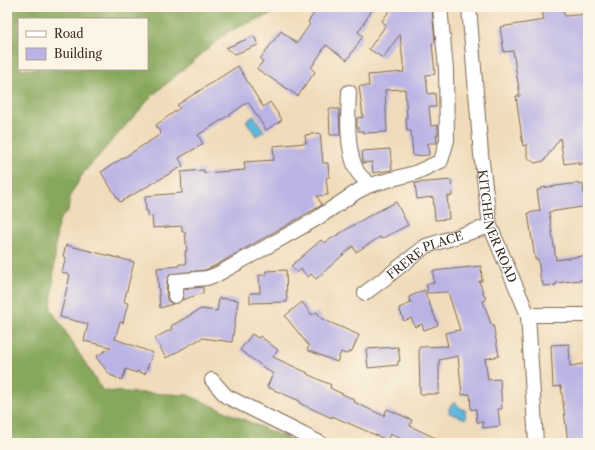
<svg xmlns="http://www.w3.org/2000/svg" width="595" height="450" viewBox="0 0 595 450" font-family="'Libre Caslon Text',serif">
<style>
.forest{fill:#86a75c;stroke:#60683d;fill-rule:evenodd}
.water{fill:#5fb8dd;stroke:#4d717e}
.building{fill:#bab3e5}
.lines{fill:none;stroke-linecap:round;stroke-linejoin:round}
.minor-casing{stroke:#7a6855;stroke-width:16}
.minor{stroke:#fff;stroke-width:14}
.labels{text-anchor:middle;dominant-baseline:central;stroke-width:3;stroke-linejoin:round;paint-order:stroke}
.street-label{font-size:12px;fill:#3b2a1e;stroke:#fcf5e5}
</style>
<rect width="100%" height="100%" fill="#fcf5e5"/>
<filter id="ink" filterUnits="userSpaceOnUse"><feTurbulence type="fractalNoise" baseFrequency=".025" numOctaves="2"/><feDisplacementMap in="SourceGraphic" scale="8" xChannelSelector="R" yChannelSelector="G"/><feConvolveMatrix kernelMatrix="1 2 1 2 8 2 1 2 1" color-interpolation-filters="sRGB"/></filter>
<filter id="wash" filterUnits="userSpaceOnUse"><feTurbulence type="fractalNoise" baseFrequency=".012" numOctaves="4" result="noise"/><feDisplacementMap in="SourceGraphic" scale="16" xChannelSelector="R" yChannelSelector="G"/><feGaussianBlur stdDeviation="0.9" result="paint"/><feColorMatrix in="noise" values="0 0 0 0 0 0 0 0 0 0 0 0 0 0 0 0 0 1.4 0 .05"/><feComposite in="paint" operator="in"/></filter>
<g filter="url(#wash)">
<rect width="100%" height="100%" fill="#f0dcbb"/>
<!-- forest -->
<path class="forest" d="M7 7H288L229 31 153 95 84 172 70 196 68 211 60 219 57 229 51 309 103 391 188 395 297 443H7ZM19 19H147V69H19Z"/>
<!-- water -->
<path class="water" d="M254 116 264 131 256 136 246 121Z
M453 403H456L459 407 465 410 466 419 449 413V408Z"/>
<g id="blocks">
<!-- building -->
<path class="building" d="M326 7H374L358 32 363 36 347 60 326 45 311 68 315 72 298 96 257 69 263 61 260 59 281 31 297 43 310 24 308 22 315 12Z
M392 7H432L435 42 432 43 435 74 426 75 428 94 435 93 436 107H429L431 126 438 125V135H436L437 143H428L429 155 413 156 411 131H407L406 118H407L405 89 385 90 387 132 363 133V131H358V127H357V118L363 117 359 86H369L368 75 404 72 400 34 383 58 369 49 386 25 382 21Z
M562 9 565 16 588 14V42H585L588 66V162L578 165V162L564 164 560 138 544 161 535 163 527 157V145L523 146 516 96H520L513 51 504 52 500 27 544 20 542 11Z
M254 36 258 45 235 54 226 48Z
M238 66 263 107 270 102 282 120 266 130 248 102 228 116 198 135 203 144 179 158 183 166 120 202 101 172 161 134 156 125 180 108 177 105Z
M329 109H339L340 135H330Z
M320 133 323 163H328L329 177 326 178 328 195 317 196 322 205 214 266 205 270 171 274 168 277 167 281 166 296 168 301 173 304 160 308 157 268 179 266V264H186L185 251H187L185 232H182V226L153 228 152 216 148 217V211H146L145 196 182 193 181 172 204 170V173L245 170 244 162 274 160 273 146 306 143 305 135Z
M390 149 392 170 373 173 372 162 363 163 362 151Z
M451 180 452 196H447L449 219 435 220 433 197 417 199 415 183Z
M579 183V185L583 184 584 196H588V206L549 212 556 260 588 255V279L556 283V285L543 286V282H541L538 259H535L528 213 540 211 537 190H540L541 188Z
M396 202 408 225 381 239 380 237 356 252 353 246 316 279 311 274 308 277 301 269 297 273 291 266 321 240 324 243 367 217Z
M66 245 134 262 124 302 128 303 123 323 120 322 115 339 153 353 145 374 137 371V373L126 369 122 380 110 375 96 357 111 347 84 341 88 324 60 317 70 275 62 272 66 257 63 256Z
M481 266 482 281H479L486 300 483 301 491 324H493L499 356 485 359 488 380 500 379 502 409H498L500 426 483 428V422H477L476 409 471 410 470 394 462 395 458 356 439 360V394H420L419 347 448 346 445 333 460 330 448 292 427 293V284L434 283 433 271Z
M286 270 287 302 250 303V293H260L259 275H266V271Z
M203 287V293L182 300 184 289Z
M424 290 438 325 424 330 422 324 415 327 411 318 404 321 399 308 411 303 409 297Z
M219 298 238 300 232 342 202 338 166 358 155 338 172 329 171 326 201 309 217 311Z
M302 302 312 315 317 312 322 319 359 335 352 351 346 354 341 352 337 362 307 350 309 346 285 316Z
M252 334 258 338 260 336 278 350 273 357 308 373 307 374 331 385 330 388 355 400 354 402 384 416 387 409 412 420 410 426 446 443H410L390 434 387 440 332 416V418L299 403 300 401 267 387 273 374 240 350Z
M569 344 570 366 588 363V443H568L561 386 553 387 551 345Z
M398 347 400 361H398V365L368 368 366 349Z"/>
</g>
</g>
<g filter="url(#ink)">
<use href="#blocks" fill-opacity="0" stroke="#7a6855" stroke-width="1"/>
<g class="lines">
<defs>
<g id="minor">
<path id="s1" d="M469 7 481 154 490 226 528 315 536 443"/>
<path d="M349 92C348 115 346 147 356 169 358 175 365 180 370 185"/>
<path id="s2" d="M365 293 384 279 426 246 490 226"/>
<path d="M175 296V281L207 278 218 274 316 219 358 191 370 185 415 173 441 161 447 140 446 69 440 7"/>
<path d="M528 315H588"/>
<path d="M212 380 226 396 320 443"/>
</g>
</defs>
<!-- minor casing -->
<use href="#minor" class="minor-casing"/>
<!-- minor -->
<use href="#minor" class="minor"/>
</g>
</g>
<g class="labels">
<!-- street labels -->
<g class="street-label">
<text stroke="none"><textPath href="#s1" startOffset="222">KITCHENER ROAD</textPath></text>
<text stroke="none"><textPath href="#s2" startOffset="72">FRERE PLACE</textPath></text>
</g>
</g>
<!-- margin -->
<rect width="595" height="450" fill="none" stroke="#fcf5e5" stroke-width="24"/>
<!-- legend -->
<rect x="18" y="18" width="130" height="52" fill="#fcf5e5" stroke="#afa495"/>
<rect x="26" y="31" width="20" height="6" fill="#ffffff" stroke="#afa495"/>
<text x="54" y="38" font-size="12" fill="#3b2a1e">Road</text>
<rect x="26" y="48" width="20" height="12" fill="#bab3e5" stroke="#afa495"/>
<text x="54" y="58" font-size="12" fill="#3b2a1e">Building</text>
</svg>
